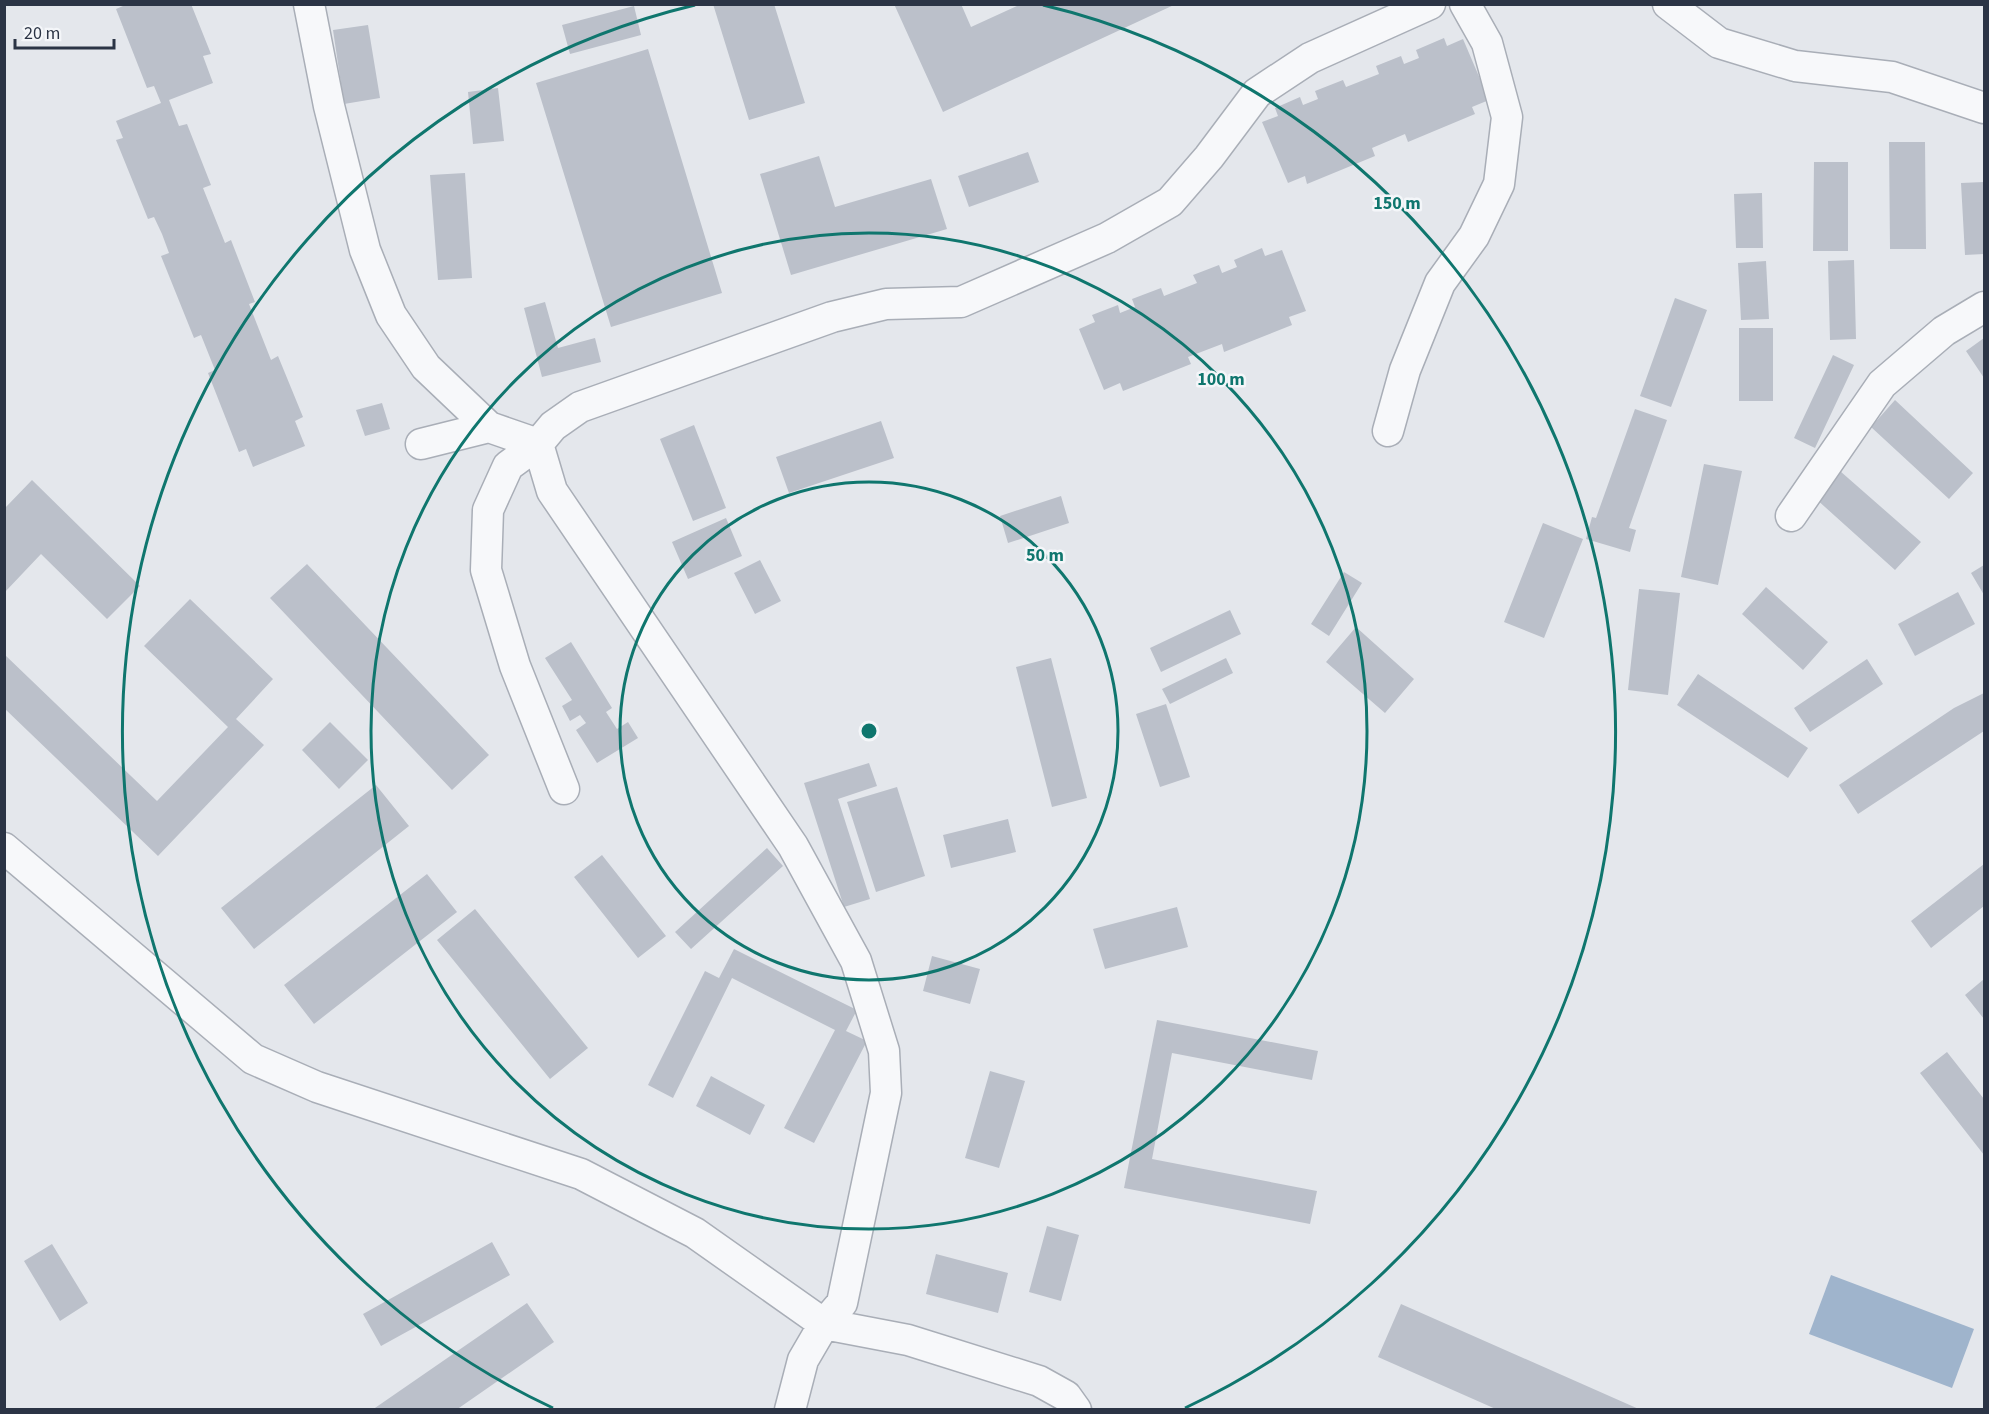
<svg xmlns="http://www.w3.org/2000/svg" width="1989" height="1414" viewBox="0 0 1989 1414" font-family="'Source Sans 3',sans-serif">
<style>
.water{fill:#9fb4cc}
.building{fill:#bbc0ca}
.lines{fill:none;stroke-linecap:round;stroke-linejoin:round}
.street-casing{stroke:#a9aeb7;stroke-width:33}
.street{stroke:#f7f8fa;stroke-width:30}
.ring{fill:none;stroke:#0f766e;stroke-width:3}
.centre{fill:#0f766e;stroke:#f4f6f9;stroke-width:3}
.ring-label{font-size:18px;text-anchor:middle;font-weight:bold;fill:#0f766e;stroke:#f4f6f9;stroke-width:5;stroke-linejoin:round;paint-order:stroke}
</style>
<rect width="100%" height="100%" fill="#e4e7ec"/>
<!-- water -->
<path class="water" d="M1831 1275 1974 1329 1952 1388 1809 1334Z"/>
<!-- building -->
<path class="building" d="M122 4H191L211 54 203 56 213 83 169 100 179 126 187 124 211 185 203 188 225 243 231 240 255 302 249 304 271 360 278 356 303 417 295 421 305 446 253 467 246 449 239 452 208 373 215 370 201 335 194 338 161 256 169 253 162 234 154 217 148 219 116 140 123 138 116 121 161 103 154 86 147 88 116 9 123 6Z
M713 4H774L805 103 749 120Z
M894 4H961L971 27 1021 4H1176L943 112Z
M634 6 641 35 570 54 562 25Z
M368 25 380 98 344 104 333 30Z
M1444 38 1447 46 1463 39 1489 100 1472 107 1475 114 1408 142 1405 134 1372 148 1375 156 1307 184 1305 176 1288 183 1262 122 1278 116 1275 108 1300 97 1303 105 1318 99 1315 91 1343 80 1346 87 1379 74 1376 66 1401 56 1404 64 1419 58 1416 50Z
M648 49 722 293 611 327 536 83Z
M498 88 504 141 473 144 468 92Z
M1889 142H1925L1926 249H1890Z
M1028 152 1039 182 969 207 958 176Z
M819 156 835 207 931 179 947 229 791 275 760 174Z
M1814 162H1848V251H1813Z
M465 173 472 278 438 280 430 175Z
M1984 182V254L1965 255 1961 183Z
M1762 193 1763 248H1736L1734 194Z
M1262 248 1265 256 1282 250 1306 311 1289 317 1292 325 1224 352 1222 344 1188 357 1191 364 1123 391 1120 383 1104 390 1079 329 1095 322 1092 315 1118 305 1120 313 1135 307 1132 299 1161 288 1164 296 1197 283 1193 275 1219 265 1222 273 1237 267 1234 260Z
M1854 260 1856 339 1830 340 1828 261Z
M1766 261 1769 319 1741 320 1738 263Z
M1675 298 1707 310 1671 407 1640 396Z
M545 302 558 348 595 338 601 362 542 377 524 308Z
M1739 328H1773V401H1739Z
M1984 338V378L1966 351Z
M1833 355 1854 365 1815 448 1794 438Z
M1895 400 1973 473 1949 499 1871 427Z
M382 403 390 429 365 436 356 410Z
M1635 409 1667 420 1629 528 1636 530 1630 552 1586 539 1592 517 1596 518Z
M881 421 894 458 789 493 776 457Z
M694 425 726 508 693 521 660 439Z
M1704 464 1742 471 1718 585 1681 577Z
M1840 471 1921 542 1895 570 1815 498Z
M32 480 140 586 107 619 41 554 5 592V508Z
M1061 496 1069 523 1008 543 1000 516Z
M726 518 742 556 688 579 672 542Z
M1543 523 1583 539 1544 638 1504 622Z
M760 560 781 601 755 614 734 573Z
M307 564 489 755 452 790 270 598Z
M1984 565V595L1971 573Z
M1344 572 1362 583 1329 636 1311 624Z
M1766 587 1828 642 1803 670 1742 614Z
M1639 589 1680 593 1668 695 1628 690Z
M1958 592 1975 624 1915 656 1898 624Z
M190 599 273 679 236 719 264 745 158 856 4 708V654L157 801 228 727 144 646Z
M1230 610 1241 634 1161 672 1150 648Z
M1356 627 1414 679 1385 713 1326 662Z
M571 642 612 708 606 712 617 729 628 722 638 738 597 763 576 730 586 723 580 715 570 721 562 706 572 700 545 658Z
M1051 658 1087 798 1052 807 1016 667Z
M1226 658 1233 673 1170 704 1162 689Z
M1867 659 1883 684 1810 732 1794 708Z
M1698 674 1808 748 1788 778 1677 705Z
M1984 693V731L1858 814 1839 785 1954 708Z
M1166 704 1190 777 1160 787 1136 714Z
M330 722 368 760 339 789 302 750Z
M869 763 877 786 838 799 870 899 844 907 804 783Z
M376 785 409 826 254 949 221 908Z
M897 787 925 876 876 892 847 802Z
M1008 819 1016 852 951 868 943 835Z
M767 848 783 866 691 949 675 932Z
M602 855 666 936 638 958 574 877Z
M1984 864V906L1931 948 1911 921Z
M427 874 457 912 314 1024 284 985Z
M1177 907 1188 947 1105 969 1093 929Z
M475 909 588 1048 550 1079 437 940Z
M734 949 857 1010 846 1031 867 1041 814 1143 784 1128 835 1030 732 978 673 1098 648 1085 705 971 719 978Z
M932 956 980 969 970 1004 923 991Z
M1984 979V1019L1965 995Z
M1157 1020 1318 1051 1312 1080 1172 1053 1152 1159 1317 1191 1310 1224 1124 1188Z
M1947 1052 1984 1099V1155L1920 1073Z
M990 1071 1025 1081 999 1168 965 1158Z
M711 1076 765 1105 750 1135 696 1106Z
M1047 1226 1079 1235 1061 1301 1029 1292Z
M492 1242 510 1275 381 1346 363 1314Z
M52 1244 88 1303 60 1321 24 1261Z
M936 1254 1008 1273 998 1313 926 1294Z
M527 1303 554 1342 456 1410H372Z
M1401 1304 1641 1410H1498L1378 1357Z"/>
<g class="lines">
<defs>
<path id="street" d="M309 4 329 106 365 250 391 315 426 367 489 427 538 444
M1668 4 1719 43 1795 66 1892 77 1984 108
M1388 431 1405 370 1440 283 1474 236 1499 184 1507 117 1487 43 1465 4
M421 444 489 427
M538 444 508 466 488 510 486 570 515 666 564 789
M1791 516 1882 384 1944 331 1984 307
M4 848 253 1059 317 1087 581 1174 695 1233 824 1324 908 1340 1039 1381 1066 1396 1076 1410
M790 1410 803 1360 824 1324 842 1303 886 1093 884 1051 856 961 793 846 552 491 538 444 553 426 580 407 832 317 886 304 961 302 1107 238 1170 202 1209 157 1257 93 1310 58 1430 4"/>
</defs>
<!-- street casing -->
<use href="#street" class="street-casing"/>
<!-- street -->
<use href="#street" class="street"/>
</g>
<!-- distance rings -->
<g class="ring">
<circle cx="869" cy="731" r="249"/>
<circle cx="869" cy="731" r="498"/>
<path d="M553 1408A747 747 0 0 1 695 5M1043 5A747 747 0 0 1 1185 1408"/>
</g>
<circle cx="869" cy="731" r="9" class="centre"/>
<g class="ring-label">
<text x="1397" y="209">150 m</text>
<text x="1221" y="385">100 m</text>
<text x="1045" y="561">50 m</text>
</g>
<!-- border -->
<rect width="1989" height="1414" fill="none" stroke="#2b3445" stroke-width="12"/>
<!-- scale -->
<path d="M15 39v9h99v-9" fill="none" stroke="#2b3445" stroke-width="3"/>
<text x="24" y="39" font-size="18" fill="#2b3445" stroke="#f4f6f9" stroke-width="4.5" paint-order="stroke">20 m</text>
</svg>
